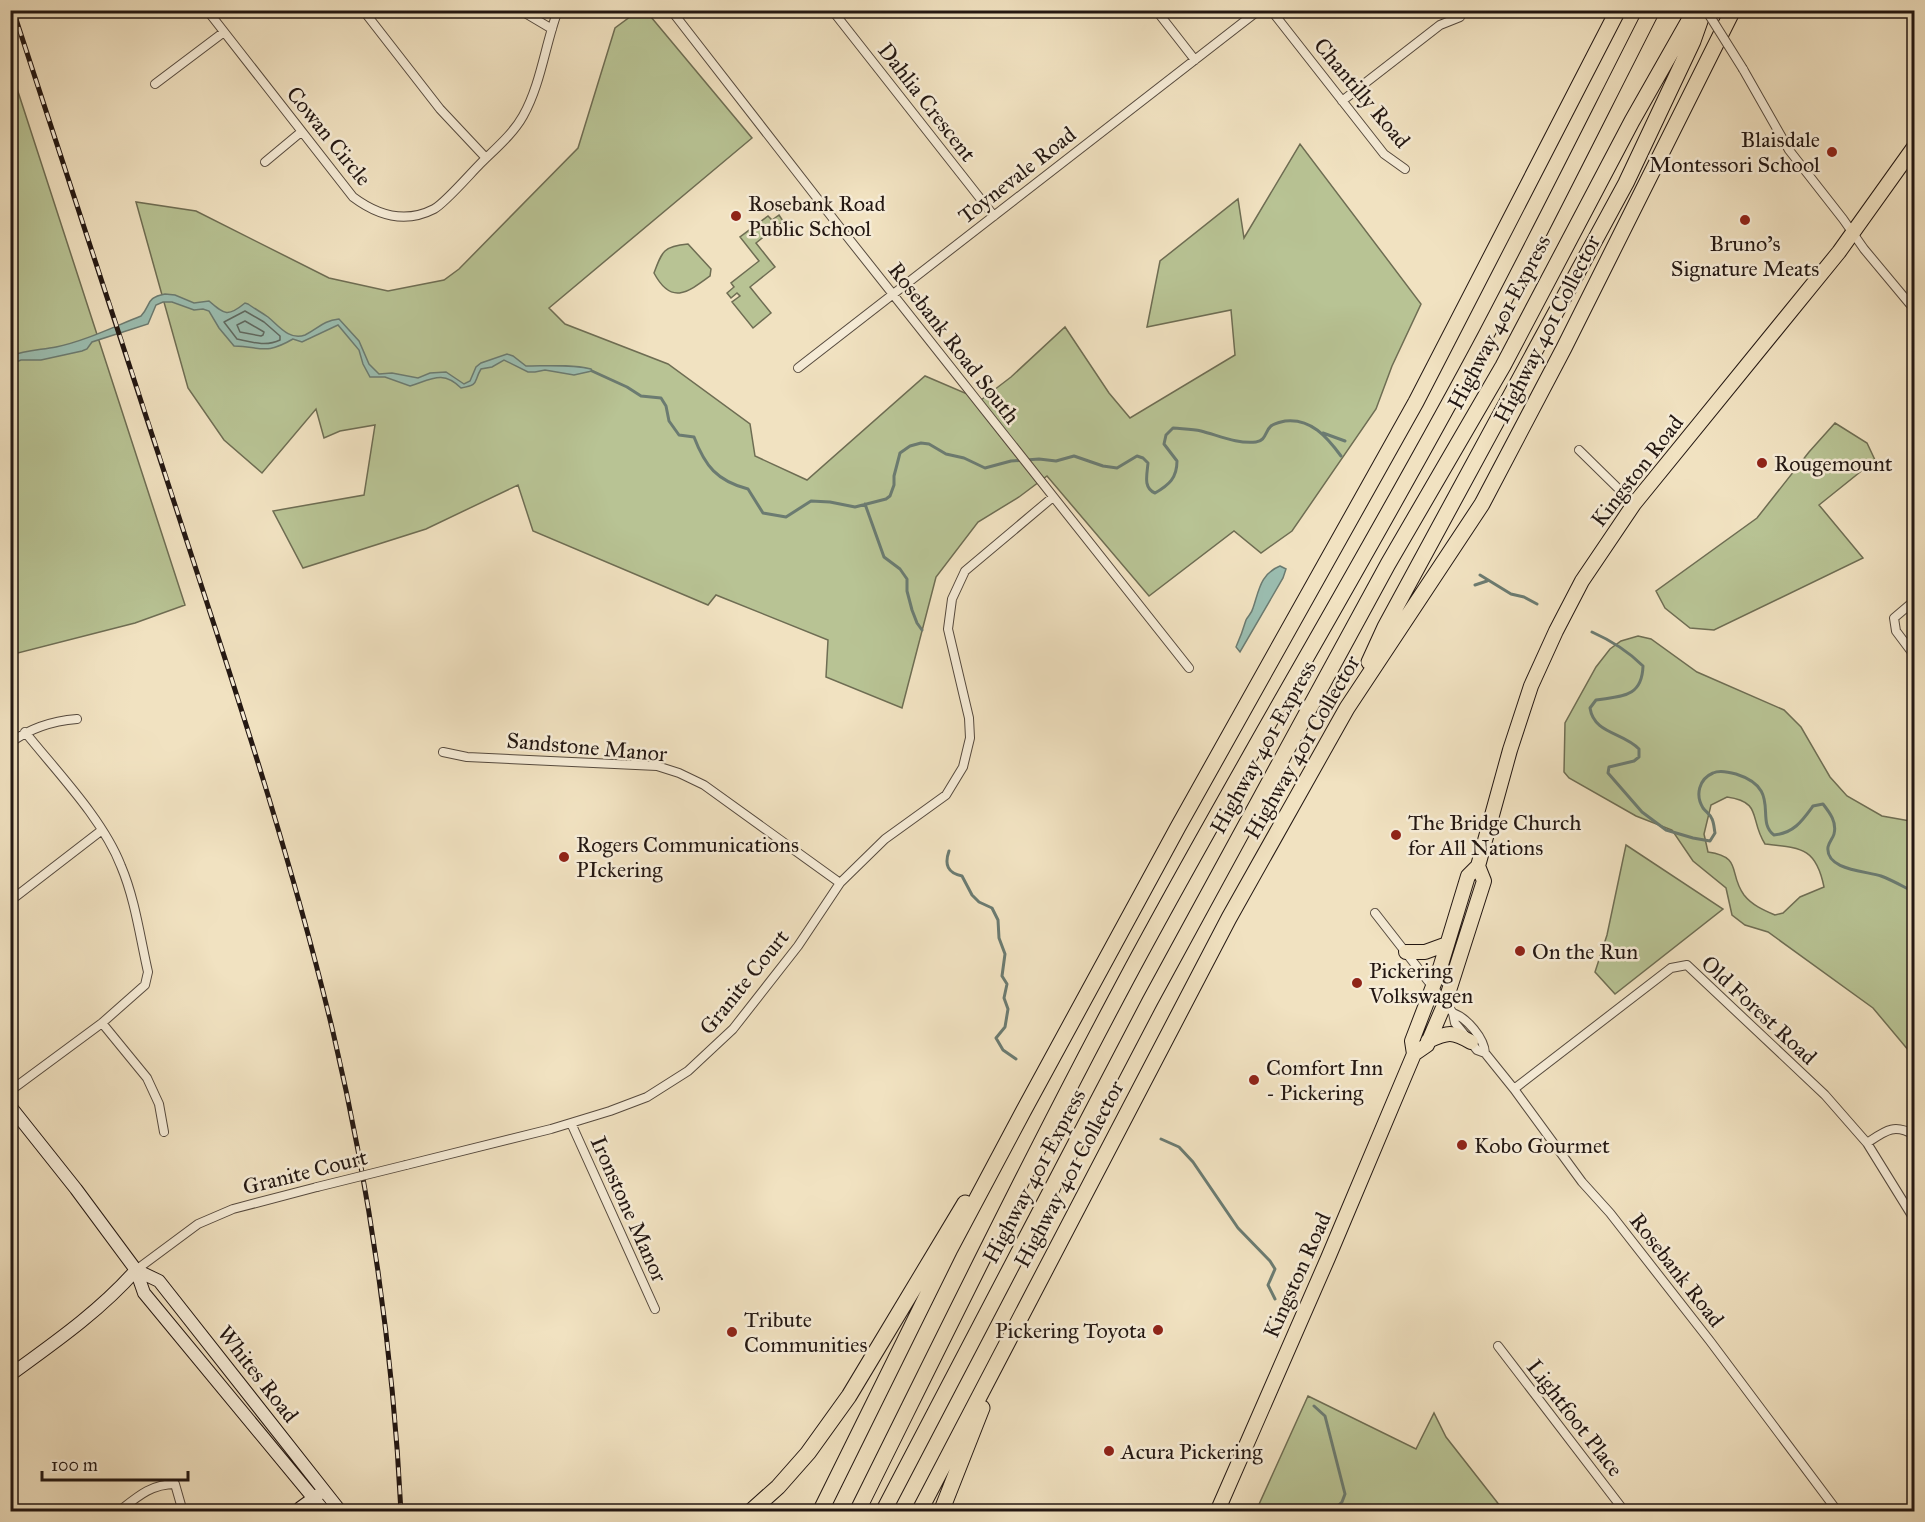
<svg xmlns="http://www.w3.org/2000/svg" width="1925" height="1522" viewBox="0 0 1925 1522" font-family="'IM FELL Great Primer',serif">
<style>
.green{fill:#b8c394;stroke:#6e6d53;stroke-width:1.5;fill-rule:evenodd}
.water{fill:#9bbeb1;stroke:#6b7b71;stroke-width:1.5}
.lines{fill:none;stroke-linecap:round;stroke-linejoin:round}
.shore{stroke:#5f6a62;stroke-width:1.5}
.stream{stroke:#6b7b71;stroke-width:3}
.street-casing{stroke:#564a3e;stroke-width:10}
.secondary-casing{stroke:#231712;stroke-width:14}
.primary-casing{stroke:#231712;stroke-width:16}
.highway-casing{stroke:#231712;stroke-width:17}
.street{stroke:#f6ecd7;stroke-width:8}
.secondary{stroke:#f6ecd7;stroke-width:12}
.primary{stroke:#f1e2c1;stroke-width:14}
.highway{stroke:#f1e2c1;stroke-width:15}
.rail-casing{stroke:#231712;stroke-width:5}
.rail{stroke:#f6ecd7;stroke-width:3;stroke-dasharray:9;stroke-linecap:butt}
.street-bridge-casing{stroke:#564a3e;stroke-width:10;stroke-linecap:butt}
.street-bridge{stroke:#f6ecd7;stroke-width:8}
.poi-dot{fill:#8f2418;stroke:#f6ecd7;stroke-width:2}
.labels{text-anchor:middle;dominant-baseline:central;stroke-width:5;stroke-linejoin:round;paint-order:stroke}
.street-label{font-size:22px;fill:#231712;stroke:#f6ecd7}
.poi-label{font-size:22px;fill:#231712;stroke:#f6ecd7;text-anchor:start}
</style>
<rect width="100%" height="100%" fill="#f1e2c1"/>
<filter id="stains"><feTurbulence type="fractalNoise" baseFrequency=".00333" numOctaves="4"/><feColorMatrix values="0 0 0 0 .2 0 0 0 0 .09 0 0 0 0 .02 0 0 0 .5 -.17"/></filter>
<radialGradient id="worn" r=".72"><stop offset=".6" stop-color="#630" stop-opacity="0"/><stop offset="1" stop-color="#630" stop-opacity=".3"/></radialGradient>
<!-- green -->
<path class="green" d="M638 11H646L752 138 549 308 565 324 668 364 750 424 755 456 807 480 925 376 981 400 1011 377 1065 327 1109 393 1130 418 1235 355 1231 310 1147 327 1160 261 1238 199 1244 238 1300 144 1421 304 1392 366 1376 409 1292 531 1261 553 1234 531 1149 596 1047 476 1019 497 978 522 936 577 902 708 826 677 828 640 716 595 708 605 533 531 518 485 426 529 303 568 273 511 364 495 375 425 340 431 324 438 316 409 262 473 224 440 188 388 136 202 196 211 329 278 388 291 444 280 459 269 578 148 615 28Z
M10 67 185 605 135 623 14 654 10 650Z
M779 215 783 221 756 243 775 267 750 287 771 313 753 328 732 302 740 296 737 293 731 298 727 293 734 287 731 283 759 261 740 237 768 216 772 220Z
M688 244 711 269 710 276C687 293 671 305 654 273 662 251 664 246 688 244Z
M1835 423 1867 443 1875 460 1819 505 1863 558 1714 630 1690 628 1665 608 1656 591 1757 518 1809 452Z
M1638 636 1651 639 1697 672 1784 710 1801 727 1830 777 1847 796 1882 816 1910 821 1914 820V1057L1873 1008 1768 932 1745 925 1732 915 1726 888 1693 861 1672 830 1636 816 1569 778 1564 772 1565 723 1596 667 1610 649 1621 641ZM1727 797C1763 802 1749 819 1765 844 1801 848 1816 847 1824 887L1800 897 1783 913 1775 915C1763 910 1752 905 1744 895 1728 873 1743 857 1708 852L1704 834 1711 805Z
M1626 845 1723 909 1615 994 1595 972 1607 935Z
M1308 1396 1416 1449 1434 1413 1446 1437 1504 1511H1256Z"/>
<!-- water -->
<path class="water" d="M165 294 175 295 194 303 209 301C225 315 228 317 245 303L248 304C255 309 261 312 268 317 278 325 289 341 305 335 318 329 322 321 339 319L359 341 369 364 379 374 392 373 418 378 430 373 446 372 464 384 470 381 476 367 481 363 507 354 513 356 526 366C547 366 570 364 591 369L592 371 574 375 545 370 535 372H528L504 360 492 367 481 369C473 382 480 385 461 388 443 370 432 379 410 386L385 377H370L363 364 359 350 338 325 302 342 293 339C265 355 263 347 234 346L219 328 209 311 203 309 194 310 172 302H163L156 305 148 324 92 342 87 349 82 351 41 360H21L11 364V366V356C25 350 41 350 56 347 85 341 113 327 141 316 152 304 145 298 165 294Z
M1280 566 1286 569 1283 578 1240 652 1236 647C1240 638 1243 630 1246 620 1248 616 1252 613 1253 608 1259 591 1260 574 1280 566Z"/>
<g class="lines">
<!-- shore -->
<path class="shore" d="M245 311 264 322 280 336V340C266 347 251 342 237 339L224 322Z
M245 321 264 332 263 335 261 336 240 332 237 325Z"/>
<!-- stream -->
<path class="stream" d="M592 371 627 387 641 396 661 398 666 406 669 421 679 435 694 437C705 466 717 481 748 489L763 513 786 517 811 501 830 502 855 507 886 499 890 496 894 485V476L900 453 910 446 921 443 929 444 946 454 964 458 985 468 1011 461 1039 459 1056 461 1074 456 1103 466 1117 468 1137 456 1143 458 1148 463C1147 475 1143 488 1155 493 1169 485 1177 478 1177 461L1164 444 1166 435 1173 428C1182 429 1192 429 1201 431 1220 436 1237 444 1256 442 1266 441 1265 431 1271 426 1275 423 1281 422 1285 421 1311 418 1327 437 1341 456
M1323 433 1345 441
M865 504 884 557 900 569 907 579V591L912 610 917 623 922 630
M1480 575 1511 594 1524 597 1537 604
M1475 585 1487 581
M1592 632C1610 640 1629 652 1643 666 1642 698 1621 696 1596 700L1590 708C1594 734 1623 732 1639 749V757L1634 761 1609 767 1608 773 1642 812 1666 830 1693 838 1710 841 1715 833C1714 828 1714 823 1712 819 1710 814 1706 812 1703 808 1695 795 1699 779 1713 773 1719 770 1729 772 1736 774 1783 789 1754 820 1774 835 1794 833 1802 821 1813 806L1823 804C1830 813 1837 822 1834 834 1833 838 1829 842 1828 847 1825 870 1866 871 1881 876 1892 880 1904 887 1914 892
M949 851C944 865 948 873 962 876L972 895 979 902 992 908 998 920 999 938 1005 954 1002 976 1007 984 1004 998 1008 1009 1005 1027 996 1038 1003 1050 1016 1059
M1161 1139 1179 1147 1193 1162 1238 1228 1270 1261 1275 1269 1268 1285 1275 1299
M1314 1406 1325 1416 1345 1494 1342 1502 1331 1512"/>
<defs>
<path id="street" d="M207 10 353 197C377 215 405 224 434 209 445 203 470 174 480 164 495 149 513 134 523 116 541 84 545 45 558 10
M363 10 440 109 486 158
M520 10 552 29
M671 10 838 225 1189 668
M832 10 994 216
M1156 10 1195 60
M1271 10 1384 154 1405 169
M1743 69 1789 150 1843 219 1864 249 1914 309
M155 84 224 32
M1342 101 1440 25 1460 17
M265 162 301 132
M798 368 1259 10
M1579 450 1634 504
M1914 601 1894 618 1896 631 1914 655
M10 743C30 728 52 721 77 719
M443 752 467 757 657 766 679 773 704 785 840 883
M10 901 102 830
M1375 913 1453 1013 1455 1023 1477 1050 1485 1053 1514 1089 1582 1182 1610 1213 1710 1341 1838 1512
M1453 1013C1467 1018 1484 1038 1485 1053
M102 1023 147 1078 159 1104 164 1132
M1514 1089 1671 968 1687 965 1825 1095 1867 1143 1914 1219
M10 1091 102 1023 145 985 148 972C140 937 135 899 121 866 103 819 56 771 25 732
M571 1123 655 1309
M1867 1143C1885 1131 1894 1123 1914 1135
M406 1165 551 1129 610 1111 647 1097 688 1071 733 1029 798 946 840 883 885 839 946 795 963 767 970 738 969 718 948 629 952 599 965 571 1053 497
M136 1270 198 1224 233 1209 317 1187
M1498 1346 1625 1512
M118 1512C137 1497 151 1484 175 1484L183 1512"/>
<path id="secondary" d="M10 1106 76 1189 136 1270 144 1293 325 1512
M136 1270 159 1281 341 1512
M10 1375C54 1343 100 1311 136 1270
M299 1512 300 1508 318 1495"/>
<path id="primary" d="M1406 952H1425L1447 944
M1428 1041C1448 1032 1452 1031 1471 1042
M1414 1054 1427 1045 1445 1003 1484 881 1478 866
M1217 1512 1328 1258 1414 1054 1412 1041 1440 968 1468 876 1478 866 1510 750 1531 686 1556 631 1582 581 1634 504 1839 252 1914 147"/>
<path id="highway" d="M1369 662 1385 627 1626 183 1693 41 1704 10
M750 1512 778 1487 808 1453 849 1396 965 1203
M820 1512 950 1249 1024 1110 1178 827 1416 402 1618 10
M857 1512C946 1333 1033 1154 1127 978 1242 763 1370 553 1485 337 1542 229 1596 120 1652 10
M883 1512 1150 1001 1388 564 1503 366 1632 121 1695 10
M919 1512 1229 918 1347 708 1482 504 1564 348 1733 10
M941 1512 982 1408"/>
</defs>
<!-- street casing -->
<use href="#street" class="street-casing"/>
<!-- secondary casing -->
<use href="#secondary" class="secondary-casing"/>
<!-- primary casing -->
<use href="#primary" class="primary-casing"/>
<!-- highway casing -->
<use href="#highway" class="highway-casing"/>
<!-- street -->
<use href="#street" class="street"/>
<!-- secondary -->
<use href="#secondary" class="secondary"/>
<!-- primary -->
<use href="#primary" class="primary"/>
<!-- highway -->
<use href="#highway" class="highway"/>
<defs>
<path id="rail" d="M13 10C73 194 134 377 193 560 244 716 295 873 333 1032 370 1190 393 1350 401 1512"/>
</defs>
<!-- rail casing -->
<use href="#rail" class="rail-casing"/>
<!-- rail -->
<use href="#rail" class="rail"/>
<defs>
<path id="street-bridge" d="M1706 10 1743 69
M317 1187 406 1165"/>
</defs>
<!-- street-bridge casing -->
<use href="#street-bridge" class="street-bridge-casing"/>
<!-- street-bridge -->
<use href="#street-bridge" class="street-bridge"/>
</g>
<!-- markers -->
<g class="poi-dot">
<circle cx="1832" cy="152" r="6"/>
<circle cx="736" cy="216" r="6"/>
<circle cx="1745" cy="220" r="6"/>
<circle cx="1762" cy="463" r="6"/>
<circle cx="1396" cy="835" r="6"/>
<circle cx="564" cy="857" r="6"/>
<circle cx="1520" cy="951" r="6"/>
<circle cx="1357" cy="983" r="6"/>
<circle cx="1254" cy="1080" r="6"/>
<circle cx="1462" cy="1145" r="6"/>
<circle cx="1158" cy="1330" r="6"/>
<circle cx="732" cy="1332" r="6"/>
<circle cx="1109" cy="1451" r="6"/>
</g>
<g class="labels">
<!-- street labels -->
<g class="street-label">
<text transform="translate(1362 93) rotate(50)">Chantilly Road</text>
<text transform="translate(927 102) rotate(52)">Dahlia Crescent</text>
<text transform="translate(329 136) rotate(51)">Cowan Circle</text>
<text transform="translate(1017 175) rotate(-38)">Toynevale Road</text>
<text transform="translate(1499 322) rotate(-62)">Highway 401 Express</text>
<text transform="translate(1547 329) rotate(-63)">Highway 401 Collector</text>
<text transform="translate(954 343) rotate(52)">Rosebank Road South</text>
<text transform="translate(1637 471) rotate(-52)">Kingston Road</text>
<text transform="translate(587 747) rotate(5)">Sandstone Manor</text>
<text transform="translate(1263 747) rotate(-61)">Highway 401 Express</text>
<text transform="translate(1302 747) rotate(-60)">Highway 401 Collector</text>
<text transform="translate(744 982) rotate(-51)">Granite Court</text>
<text transform="translate(1759 1010) rotate(43)">Old Forest Road</text>
<text transform="translate(305 1172) rotate(-14)">Granite Court</text>
<text transform="translate(1069 1174) rotate(-62)">Highway 401 Collector</text>
<text transform="translate(1034 1176) rotate(-62)">Highway 401 Express</text>
<text transform="translate(629 1209) rotate(66)">Ironstone Manor</text>
<text transform="translate(1677 1270) rotate(52)">Rosebank Road</text>
<text transform="translate(1297 1275) rotate(-66)">Kingston Road</text>
<text transform="translate(258 1374) rotate(52)">Whites Road</text>
<text transform="translate(1575 1418) rotate(52)">Lightfoot Place</text>
</g>
<!-- poi labels -->
<g class="poi-label">
<text x="1820" y="139" text-anchor="end">Blaisdale<tspan x="1820" dy="25">Montessori School</tspan></text>
<text x="748" y="203">Rosebank Road<tspan x="748" dy="25">Public School</tspan></text>
<text x="1745" y="243" text-anchor="middle">Bruno's<tspan x="1745" dy="25">Signature Meats</tspan></text>
<text x="1774" y="463">Rougemount</text>
<text x="1408" y="822">The Bridge Church<tspan x="1408" dy="25">for All Nations</tspan></text>
<text x="576" y="844">Rogers Communications<tspan x="576" dy="25">PIckering</tspan></text>
<text x="1532" y="951">On the Run</text>
<text x="1369" y="970">Pickering<tspan x="1369" dy="25">Volkswagen</tspan></text>
<text x="1266" y="1067">Comfort Inn<tspan x="1266" dy="25">- Pickering</tspan></text>
<text x="1474" y="1145">Kobo Gourmet</text>
<text x="744" y="1319">Tribute<tspan x="744" dy="25">Communities</tspan></text>
<text x="1146" y="1330" text-anchor="end">Pickering Toyota</text>
<text x="1121" y="1451">Acura Pickering</text>
</g>
</g>
<!-- margin -->
<rect width="1925" height="1522" fill="none" stroke="#f1e2c1" stroke-width="36"/>
<rect x="12" y="12" width="1901" height="1498" fill="none" stroke="#231712" stroke-width="3"/>
<rect x="18" y="18" width="1889" height="1486" fill="none" stroke="#231712" stroke-width="1.5"/>
<!-- scale -->
<path d="M42 1471v9h146v-9" fill="none" stroke="#231712" stroke-width="3"/>
<text x="51" y="1471" font-size="18" fill="#231712" stroke="#f6ecd7" stroke-width="4.5" paint-order="stroke">100 m</text>
<rect width="100%" height="100%" filter="url(#stains)"/>
<rect width="100%" height="100%" fill="url(#worn)"/>
</svg>
